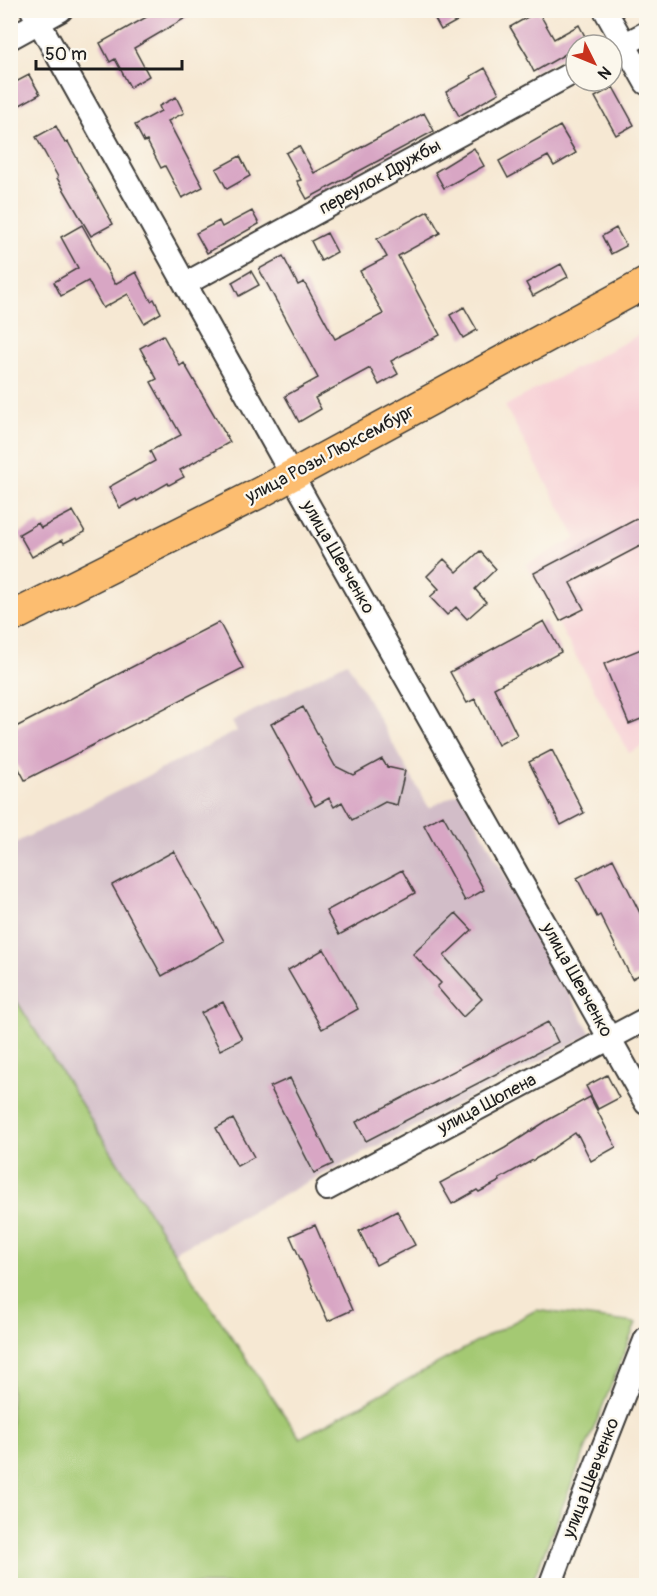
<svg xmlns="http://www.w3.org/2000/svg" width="657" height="1596" viewBox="0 0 657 1596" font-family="Pangolin,sans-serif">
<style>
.built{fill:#f7cfd5}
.industrial{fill:#d2bdc8}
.green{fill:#a4c973;stroke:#607248;stroke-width:1.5}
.building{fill:#d8a6c4}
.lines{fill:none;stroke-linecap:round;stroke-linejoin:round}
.minor-casing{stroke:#3d3b37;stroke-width:26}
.major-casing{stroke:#3d3b37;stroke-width:33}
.minor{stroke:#fff;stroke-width:22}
.major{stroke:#fcbd6f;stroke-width:30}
.labels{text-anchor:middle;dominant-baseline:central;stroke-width:4.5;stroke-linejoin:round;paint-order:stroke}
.street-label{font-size:18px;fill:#1c1c1c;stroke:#fbf7ec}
</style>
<rect width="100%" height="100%" fill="#fbf7ec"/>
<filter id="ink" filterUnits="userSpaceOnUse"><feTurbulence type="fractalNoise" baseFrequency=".0167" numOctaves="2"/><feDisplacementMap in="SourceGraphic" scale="12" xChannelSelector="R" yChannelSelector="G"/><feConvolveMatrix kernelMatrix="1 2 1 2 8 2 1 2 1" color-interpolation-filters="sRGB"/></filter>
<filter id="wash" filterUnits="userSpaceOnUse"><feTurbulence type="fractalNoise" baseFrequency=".008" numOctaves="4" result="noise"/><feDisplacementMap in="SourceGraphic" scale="24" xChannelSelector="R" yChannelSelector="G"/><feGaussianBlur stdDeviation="1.35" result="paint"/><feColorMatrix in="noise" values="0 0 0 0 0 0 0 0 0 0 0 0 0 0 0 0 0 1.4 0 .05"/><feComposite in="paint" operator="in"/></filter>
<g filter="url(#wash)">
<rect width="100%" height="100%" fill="#f6e8d3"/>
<!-- built -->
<path class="built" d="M646 331V744L629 753 526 565 576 538 505 406Z"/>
<!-- industrial -->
<path class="industrial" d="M347 662 429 808 460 792 591 1034 174 1252 11 992V845L237 731 232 722Z"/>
<!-- green -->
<path class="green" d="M11 992 174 1252 300 1438 536 1310 636 1323 531 1585H11Z"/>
<g id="blocks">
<!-- building -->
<path class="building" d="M159 10H199L134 48 149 76 130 87 115 59 110 62 100 43Z
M430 10H477L441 30Z
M538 11 554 39 579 25 588 42 582 45H576V48L534 72 527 58 528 57 510 27Z
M485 68 499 93 459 116 446 92 472 78 471 76Z
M29 75 40 94 20 105 10 85Z
M613 87 634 125 616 135 595 97Z
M176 97 184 113 168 121 203 187 182 198 165 166 161 168 147 141 144 142 135 125 161 111 159 106Z
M424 113 434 131 307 199 297 181 301 180 286 153 299 146 314 173Z
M56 126 65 143 68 142 113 224 91 236 57 178 58 177 36 137Z
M560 126 576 153 554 166 548 156 508 178 499 161Z
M474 148 484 166 444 188 435 172Z
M240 156 250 176 227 189 216 169Z
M252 211 259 224 207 253 196 233 219 221 222 227Z
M428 211 440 233 398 256 440 335 391 361 398 374 379 385 370 368 315 398 321 409 299 422 285 396 318 378 259 269 283 256 298 285 304 282 335 339 383 314 360 271 387 257 377 239Z
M82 225 115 284 136 272 151 301 154 299 161 313 144 323 128 294 103 308 88 281 61 296 54 282 78 268 61 237Z
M616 228 626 246 611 254 602 236Z
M327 233 337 252 321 261 311 241Z
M561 264 568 277 533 296 526 283Z
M251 271 259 285 239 296 232 282Z
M464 307 477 330 463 338 450 315Z
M163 335 180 366 184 363 230 442 180 470 184 477 169 485 168 483 137 501 136 499 120 508 109 487 155 461 150 451 181 435 151 382 157 379 140 348Z
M73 511 85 532 64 543 62 540 32 557 19 534 38 523 41 528Z
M646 514V543L570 583 584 609 560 621 534 573Z
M480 551 496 569 475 589 486 602 467 619 456 607 447 615 430 597 439 589 427 576 444 559 457 572Z
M544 621 561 652 494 688 517 735 498 745 475 699 467 703 450 672Z
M219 622 243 668 25 780 10 752V730Z
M646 647V717L629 724 604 664Z
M303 707 335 766 353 775 382 759 387 767 405 771 397 805 385 802 352 820 342 802 334 807 329 798 315 806 271 724Z
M552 750 584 813 561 825 529 762Z
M443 815 484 890 465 901 424 825Z
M174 851 224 941 162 976 112 885Z
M613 859 642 917 646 915V971L632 979 600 915 597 917 577 878Z
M402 870 415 893 339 935 326 911Z
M456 913 472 930 444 956 482 999 463 1017 437 987 441 983 413 954Z
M324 949 358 1009 322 1029 288 970Z
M223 1002 242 1039 220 1050 201 1013Z
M548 1022 558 1042 366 1141 356 1122Z
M607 1075 619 1098 598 1109 586 1086Z
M290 1078 333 1164 314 1173 270 1087Z
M590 1097 616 1147 591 1161 578 1135 577 1136 575 1133 544 1154 499 1179 500 1181 479 1192 477 1190 452 1204 440 1183 505 1148 548 1120Z
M233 1119 254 1157 237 1166 216 1128Z
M397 1211 415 1245 376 1265 359 1231Z
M315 1225 352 1310 328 1321 290 1236Z"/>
</g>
</g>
<g filter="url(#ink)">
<use href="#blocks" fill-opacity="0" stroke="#3d3b37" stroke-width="1.5"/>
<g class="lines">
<defs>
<path id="minor" d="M32 10 308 504 646 1103
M605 10 646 83
M10 38 61 10
M612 51 646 33
M185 284 576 71
M327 1189 646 1019
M550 1586 575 1519 646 1338"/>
<path id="major" d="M10 618 261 492 646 283"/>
</defs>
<!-- minor casing -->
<use href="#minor" class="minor-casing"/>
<!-- major casing -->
<use href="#major" class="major-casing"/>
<!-- minor -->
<use href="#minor" class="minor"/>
<!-- major -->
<use href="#major" class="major"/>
</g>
</g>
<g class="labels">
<!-- street labels -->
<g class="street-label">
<text transform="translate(380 177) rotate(-29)">переулок Дружбы</text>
<text transform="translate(330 454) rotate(-28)">улица Розы Люксембург</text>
<text transform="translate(338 557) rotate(60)">улица Шевченко</text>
<text transform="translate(577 980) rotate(61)">улица Шевченко</text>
<text transform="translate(487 1104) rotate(-28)">улица Шопена</text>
<text transform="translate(591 1478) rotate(-69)">улица Шевченко</text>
</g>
</g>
<!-- margin -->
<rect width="657" height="1596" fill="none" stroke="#fbf7ec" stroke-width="36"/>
<!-- north arrow -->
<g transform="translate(594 63) rotate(133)"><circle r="28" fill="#fbf7ec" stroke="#a29f99" stroke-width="1.5"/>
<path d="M0-4.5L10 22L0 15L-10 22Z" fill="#c8321e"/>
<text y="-9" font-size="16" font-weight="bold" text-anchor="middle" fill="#1c1c1c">N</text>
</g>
<!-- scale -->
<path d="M36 60v9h146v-9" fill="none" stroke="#1c1c1c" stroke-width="3"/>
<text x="45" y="60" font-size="18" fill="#1c1c1c" stroke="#fbf7ec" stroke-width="4.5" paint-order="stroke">50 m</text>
</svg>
